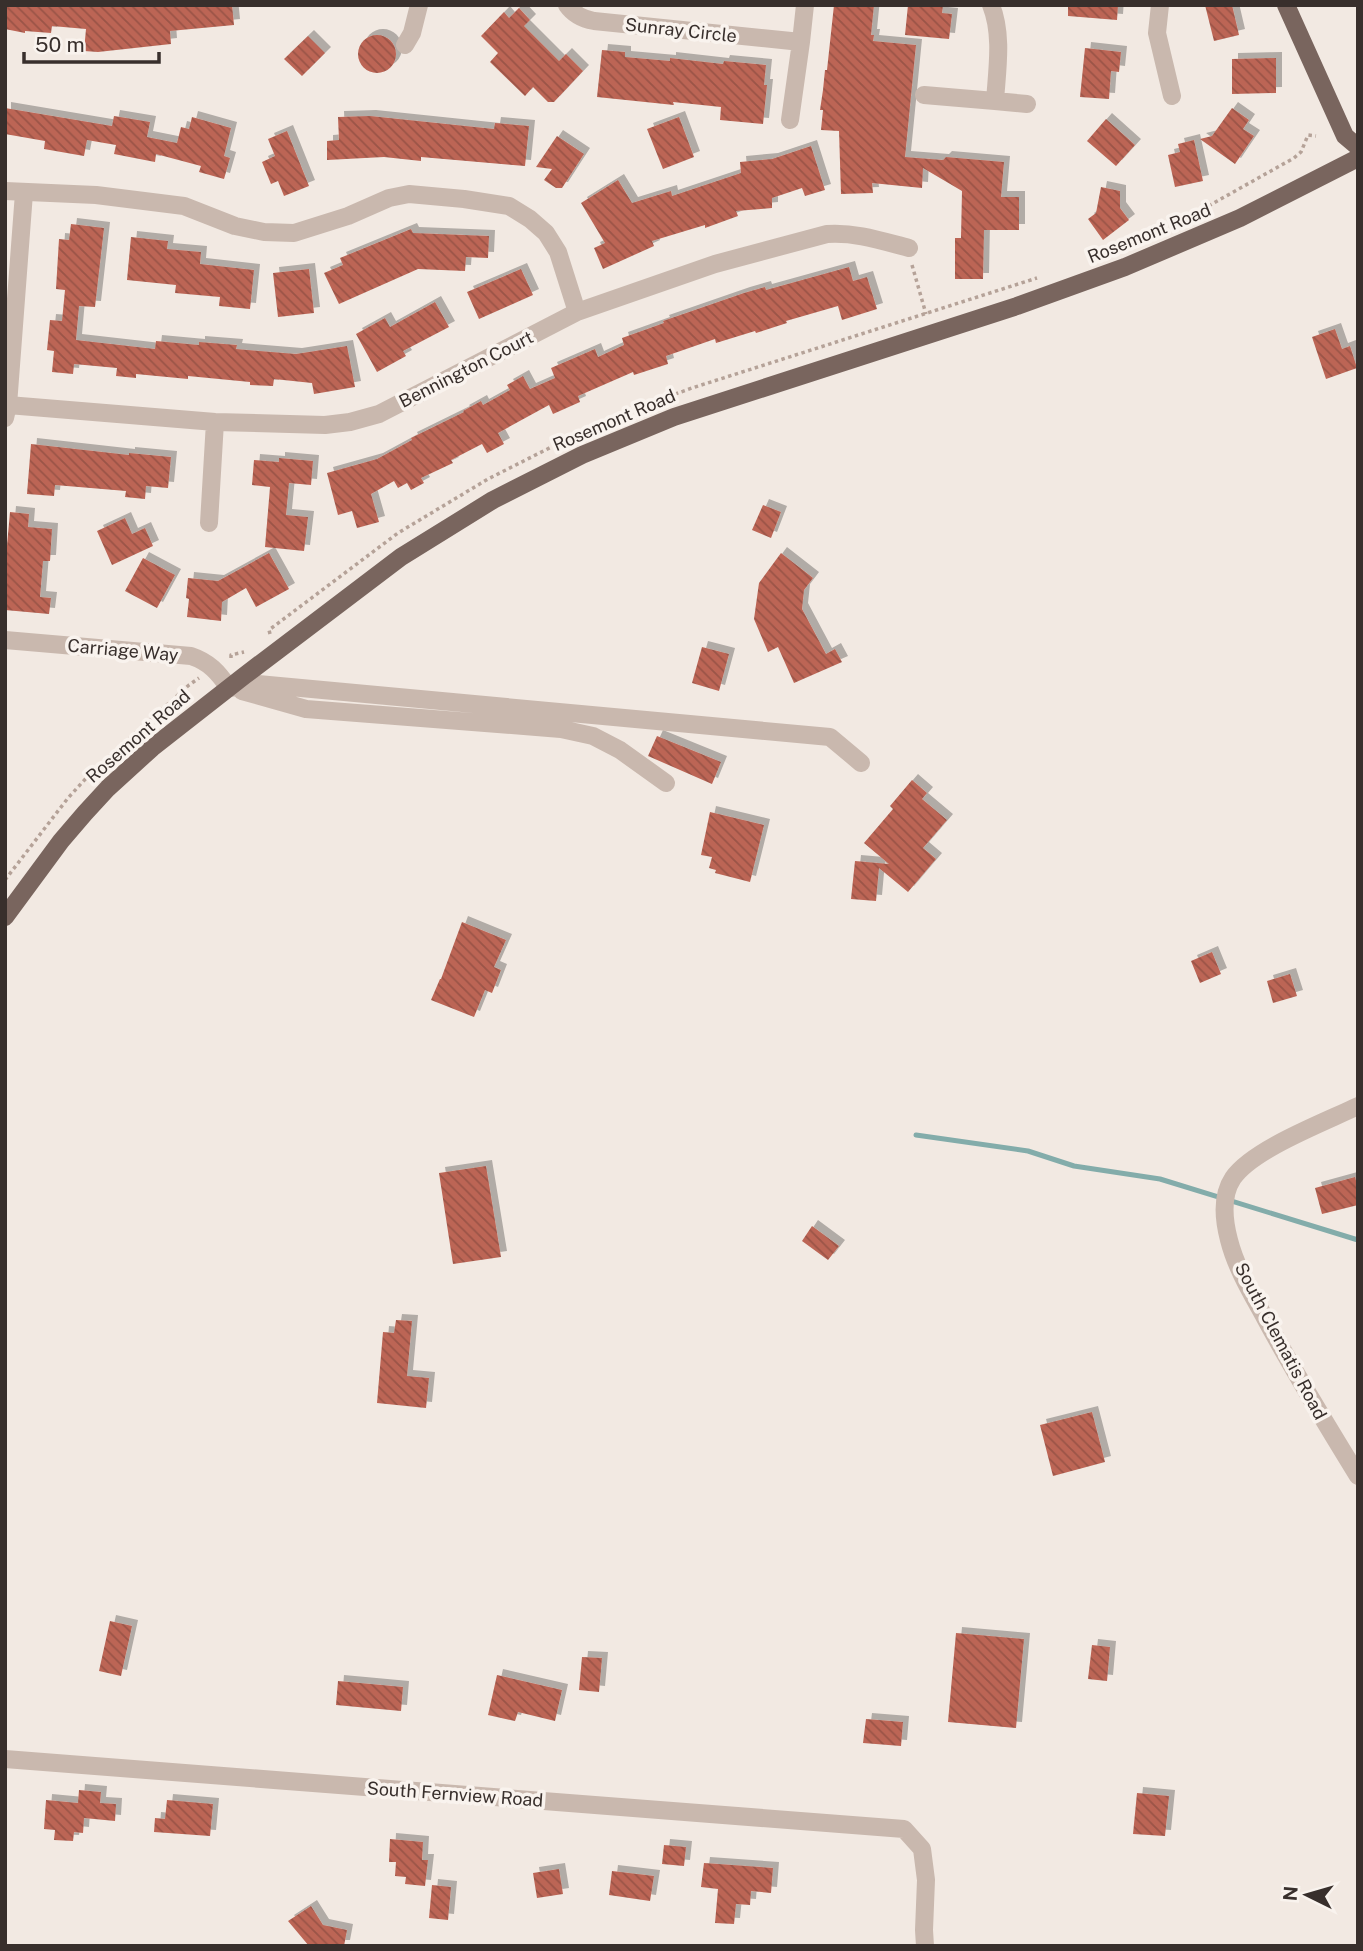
<svg xmlns="http://www.w3.org/2000/svg" width="1363" height="1951" viewBox="0 0 1363 1951" font-family="'Public Sans',sans-serif">
<style>
.lines{fill:none;stroke-linecap:round;stroke-linejoin:round}
.stream{stroke:#83acaa;stroke-width:5}
.building{fill:url(#building-back-hatch);filter:url(#shadow)}
.path{stroke:#b5a298;stroke-width:3.5;stroke-dasharray:3.5 3.5;stroke-linecap:butt}
.minor{stroke:#c9b8ae;stroke-width:18}
.major{stroke:#79655e;stroke-width:18}
.labels{text-anchor:middle;dominant-baseline:central;stroke-width:7;stroke-linejoin:round;paint-order:stroke}
.street-label{font-size:18px;fill:#382f2c;stroke:#f9f3ee}
</style>
<defs>
<pattern id="building-back-hatch" width="6" height="6" patternUnits="userSpaceOnUse" patternTransform="scale(1.75)"><rect width="6" height="6" fill="#bc6555"/><path d="M-1 5l2 2M0 0l6 6M5-1l2 2" fill="none" stroke="#9a5447"/></pattern>
<filter id="shadow"><feDropShadow dx="6" dy="-6" stdDeviation="0" flood-color="#0004"/></filter>
</defs>
<rect width="100%" height="100%" fill="#f2e9e2"/>
<g class="lines">
<!-- stream -->
<path class="stream" d="M916 1135 1028 1151 1074 1166 1160 1179 1358 1240"/>
</g>
<!-- building -->
<path class="building" d="M5 5H103L102 7 121 5H232L234 25 170 31 171 44 98 52 84 51 86 29 52 26 51 33 25 31V33L5 29Z
M834 5H874L871 35H874L873 41 916 45 905 157 943 160 946 157 1004 162 1001 197H1019V230H984L983 279H955V238H961L962 191 923 168 922 188 872 183 873 193 841 194 839 131 821 130 823 110H820L823 90 825 70H827Z
M908 5H943L942 13 952 14 949 39 905 35Z
M1068 5H1118L1117 20 1068 16Z
M1205 5H1232L1239 35 1214 41Z
M519 8 530 20 524 26 559 61 566 54 583 71 554 102H548L533 87 525 96 490 62 498 53 481 36 504 12 509 18Z
M358 54a19 19 0 1 1 38 0a19 19 0 1 1-38 0Z
M308 36 325 53 302 76 284 59Z
M1085 48 1121 52 1119 72 1111 71 1109 99 1080 97Z
M602 50 625 52V57L670 61V58L723 64 724 61 766 65 764 85H767L763 124 720 120 721 107 673 102 674 105 597 97Z
M1276 58V93L1232 94V59Z
M5 108 112 126 114 116 150 122 147 137 177 143 181 127 189 129 192 117 231 128 224 156 230 158 224 179 199 172 201 166 156 154 155 162 114 154 116 145 87 140 84 156 44 149 45 141 5 134Z
M1232 108 1249 120 1243 129 1254 136 1235 164 1200 139 1212 136Z
M370 116 494 129 495 123 529 126 525 166 421 157V161L384 157 327 160V141L339 140 338 117Z
M679 117 694 157 663 169 647 129Z
M1106 119 1135 145 1116 166 1087 141Z
M287 131 309 186 284 196 278 181 271 184 262 162 275 156 268 139Z
M557 136 584 154 562 188H556L544 180 552 169 536 167Z
M1194 140 1203 181 1175 187 1168 155 1180 152 1178 144Z
M811 146 825 190 805 196 802 188 772 198V208L736 211 738 216 705 228V225L652 241 654 246 603 269 594 248 605 243 581 203 618 180 632 203 671 191 672 196 741 173 740 162 772 159Z
M1101 187 1120 191V208L1129 220 1103 240 1088 219 1096 213Z
M71 224 104 228 95 307 79 306 76 340 155 349 156 341 199 345V342L237 345 236 349 296 354 347 346 355 387 314 394 312 383 274 379 273 386 250 385V382L188 376V379L136 374V378L116 376 117 368 74 364 73 374 52 372 54 351 47 350 50 320 62 321 65 290 56 289 59 239 69 240Z
M411 229 413 233 489 236 488 258 466 257 465 271 418 269 339 304 324 273 343 265 340 258Z
M131 237 168 241 167 249 201 252 200 264 254 270 250 309 219 306 220 297 175 293 176 285 127 280Z
M849 267 853 281 867 277 877 309 842 320 838 306 786 321 787 323 756 333 755 331 716 343 715 339 666 356 668 364 634 375 633 372 578 396 580 402 553 414 549 405 498 433 504 444 487 453 482 444 451 460 453 463 421 478 424 483 411 490 407 483 398 488 394 481 371 494 379 522 357 528 352 511 338 515 327 473 377 459 412 440 411 438 464 412 463 411 481 401 483 405 510 390 507 385 523 376 530 389 555 378 551 368 595 349 598 357 624 345 622 338 664 323 663 321 744 293 765 287 766 290Z
M309 269 314 313 278 317 273 273Z
M521 269 533 295 479 319 467 292Z
M435 302 449 327 403 351 406 356 377 372 356 334 385 318 390 327Z
M1335 329 1342 349 1350 346 1357 368 1326 379 1312 337Z
M31 444 129 455V453L171 457 168 488 146 486 145 499 125 497 126 491 55 485 54 496 27 494Z
M279 458 313 461 311 485 289 483 286 515 308 517 304 551 265 547 270 487 252 485 254 460 279 462Z
M763 505 781 512 771 538 752 530Z
M10 512 29 514 28 527 52 529 50 561H43L40 597 51 598 49 614 5 610V568Z
M125 518 132 534 145 528 153 546 112 565 97 531Z
M269 553 289 589 256 607 246 588 222 602 221 621 187 617 189 599 186 598 188 578 218 581Z
M781 553 813 578 804 590 802 609 826 654 835 649 842 662 794 683 778 647 768 652 754 619 759 583Z
M143 558 175 575 157 608 125 591Z
M702 647 729 654 719 691 692 683Z
M657 736 721 762 712 784 648 756Z
M912 780 927 793 922 799 947 820 923 848 936 859 908 892 879 868 876 901 851 899 855 861 889 864 864 843 893 809 890 806Z
M710 812 764 825 750 882 715 873 716 870 709 868 712 857 701 855Z
M462 922 506 940 494 967 501 970 492 993 485 990 474 1017 431 1000 440 979H441Z
M1212 952 1221 974 1200 983 1191 961Z
M1290 974 1297 996 1273 1003 1267 981Z
M486 1166 501 1257 453 1264 439 1173Z
M1355 1177 1358 1188V1205L1322 1214 1315 1188Z
M812 1226 839 1246 828 1260 802 1241Z
M396 1320 412 1321 407 1376 429 1378 426 1408 377 1403 383 1332 394 1333Z
M1092 1412 1105 1462 1053 1476 1040 1425Z
M110 1621 132 1626 121 1676 99 1671Z
M956 1633 1024 1639 1016 1728 948 1722Z
M1092 1645 1110 1647 1107 1681 1088 1679Z
M582 1657 602 1658 599 1692 579 1690Z
M497 1675 562 1690 555 1721 518 1712 515 1721 488 1715Z
M338 1681 403 1687 401 1711 336 1705Z
M866 1719 903 1722 901 1746 863 1743Z
M79 1790 101 1792 100 1803 116 1804 115 1821 84 1818 83 1833 74 1832 73 1841 54 1840 55 1830 44 1829 46 1800 78 1803Z
M1137 1793 1169 1796 1165 1836 1133 1834Z
M167 1800 213 1804 210 1836 154 1832 155 1818 165 1819Z
M390 1839 423 1842 422 1860H428L425 1886 405 1884 406 1877 395 1876 396 1862H389Z
M664 1845 686 1847 684 1866 662 1864Z
M704 1863 773 1868 771 1893 751 1891 750 1905 736 1904 734 1924 715 1923 718 1889 701 1887Z
M559 1869 563 1894 537 1898 533 1873Z
M612 1871 654 1876 650 1901 609 1895Z
M432 1885 451 1887 448 1920 429 1918Z
M311 1906 323 1925 347 1930 344 1946H309L288 1921Z"/>
<g class="lines">
<!-- path -->
<path class="path" d="M1178 223 1294 158 1301 152 1308 135 1316 136
M912 265 926 314
M270 634 269 630 398 533 488 479 579 433 631 410 692 388 1037 278
M231 658V655L244 652
M5 880 68 798 89 775 189 685 199 678"/>
<!-- minor -->
<path class="minor" d="M567 5C574 15 583 19 594 21L801 42 805 5
M1160 5 1157 33 1172 96
M405 45 412 33 419 5
M924 95 995 101C997 70 1003 35 991 5
M995 101 1027 104
M790 120 801 42
M5 191 96 195 184 206 235 226 264 232 294 233 348 216 389 198 409 194 464 199 509 206 530 219 546 233 558 252 577 312
M8 405 215 422 325 425 350 422 379 414 577 312 715 264 827 234C856 232 882 241 909 248
M5 418 8 405 24 193
M209 523 215 422
M5 640 191 656C209 662 218 672 229 688
M229 688 258 684 830 737 861 763
M242 691 306 709 561 729 593 736 620 750 666 783
M1358 1106C1325 1122 1253 1149 1233 1178 1221 1196 1224 1221 1229 1240 1236 1268 1252 1294 1265 1318 1294 1372 1326 1424 1358 1476
M5 1759 904 1829 922 1849 926 1880 924 1930 925 1946"/>
<!-- major -->
<path class="major" d="M1286 5 1345 136 1358 147
M5 917 61 841 85 813 108 788 152 748 244 676 401 557 493 500 582 455 674 417 1017 306 1125 267 1240 218 1358 158"/>
</g>
<g class="labels">
<!-- street labels -->
<g class="street-label">
<text transform="translate(681 30) rotate(6)">Sunray Circle</text>
<text transform="translate(1149 233) rotate(-22)">Rosemont Road</text>
<text transform="translate(466 369) rotate(-27)">Bennington Court</text>
<text transform="translate(614 420) rotate(-23)">Rosemont Road</text>
<text transform="translate(123 650) rotate(5)">Carriage Way</text>
<text transform="translate(138 736) rotate(-41)">Rosemont Road</text>
<text transform="translate(1281 1341) rotate(62)">South Clematis Road</text>
<text transform="translate(455 1794) rotate(4)">South Fernview Road</text>
</g>
</g>
<!-- border -->
<rect width="1363" height="1951" fill="none" stroke="#382f2c" stroke-width="14"/>
<!-- north arrow -->
<g transform="translate(1307 1895) rotate(275)" stroke="#f9f3ee" stroke-width="5" paint-order="stroke">
<path d="M0-5L12 26L0 18L-12 26Z" fill="#382f2c"/>
<text y="-10" font-size="19" font-weight="bold" text-anchor="middle" fill="#382f2c">N</text>
</g>
<!-- scale -->
<path d="M24 52v10h135v-10" fill="none" stroke="#382f2c" stroke-width="3.5"/>
<text x="35" y="52" font-size="21" fill="#382f2c" stroke="#f9f3ee" stroke-width="5" paint-order="stroke">50 m</text>
</svg>
